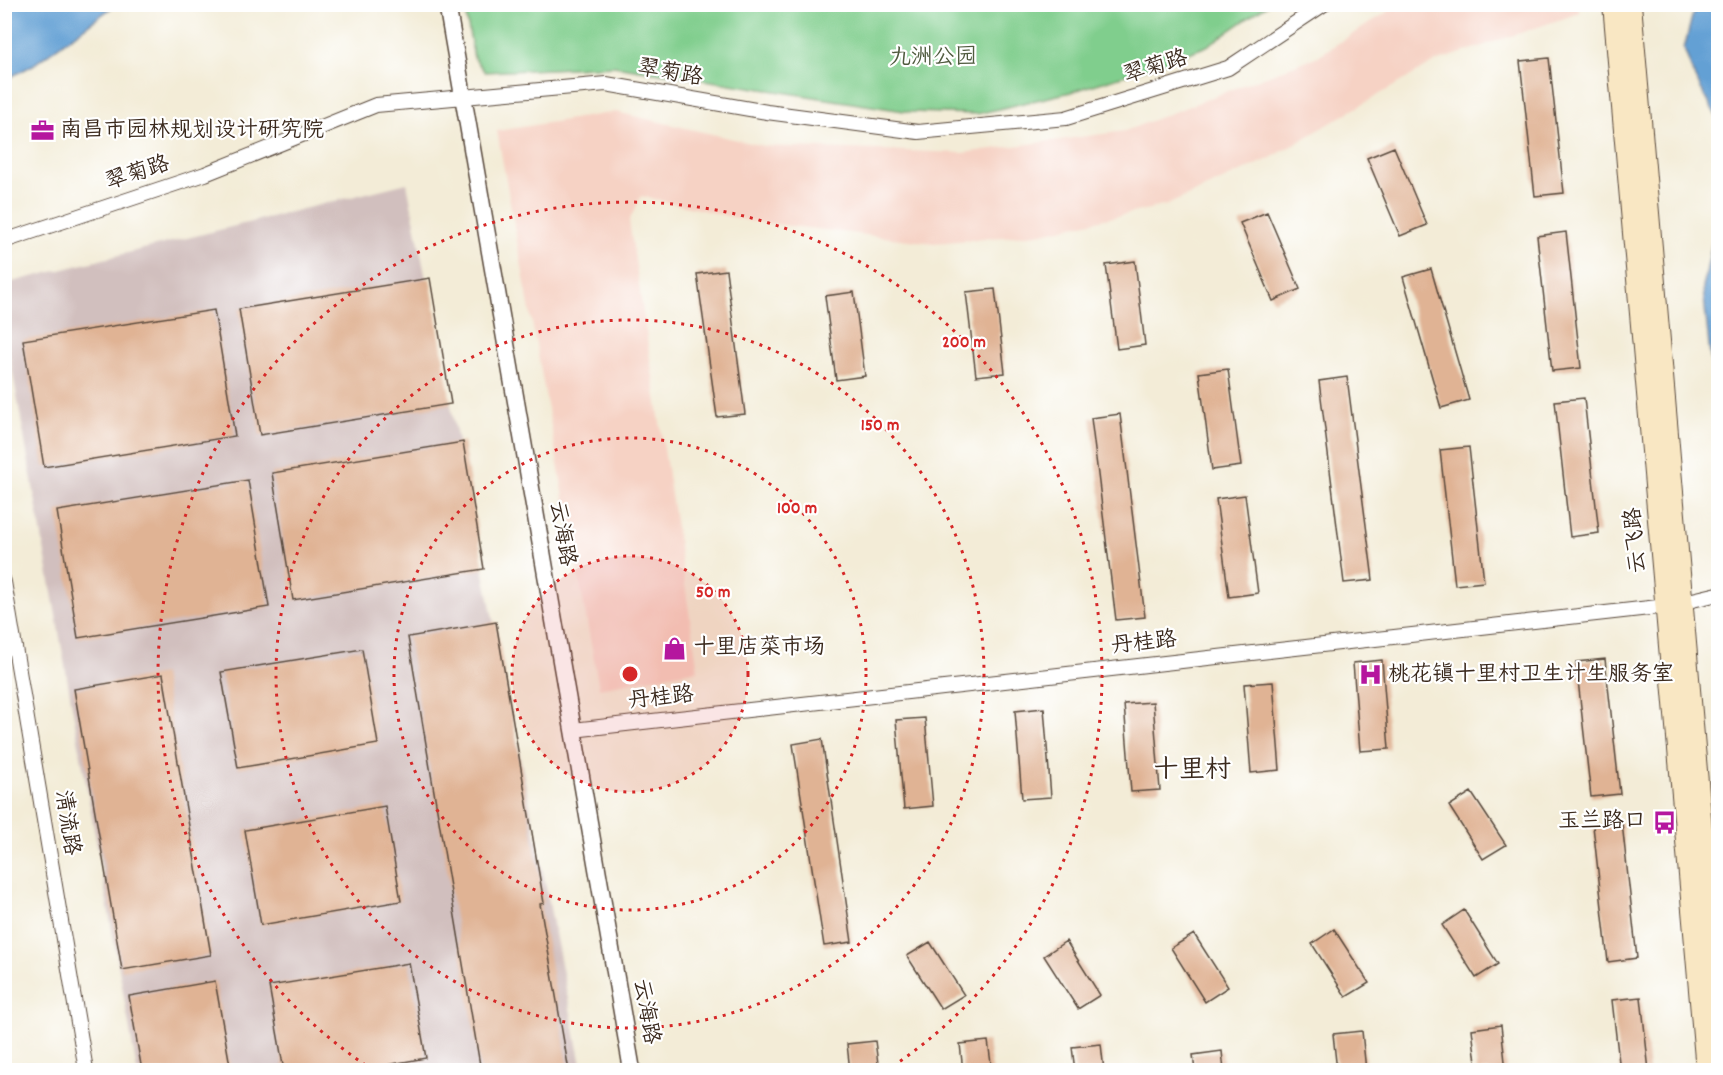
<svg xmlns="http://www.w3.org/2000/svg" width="1723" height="1075" viewBox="0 0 1723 1075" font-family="Dekko,'LXGW WenKai TC',sans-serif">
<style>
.built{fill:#f6d2c4}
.industrial{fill:#d1bfbe}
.green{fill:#80ce8d;stroke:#5e7c56;stroke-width:1.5}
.water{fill:#64a0d4;stroke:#506579;stroke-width:1.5}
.building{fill:#e0b394}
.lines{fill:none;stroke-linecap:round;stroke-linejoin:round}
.minor-casing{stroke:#57473a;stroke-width:16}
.tertiary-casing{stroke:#57473a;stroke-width:19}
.secondary-casing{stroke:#57473a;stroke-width:22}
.minor{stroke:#fff;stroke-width:14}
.tertiary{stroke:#fff;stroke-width:16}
.secondary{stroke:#f9e7c3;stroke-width:20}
.ring{fill:none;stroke:#d62828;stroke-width:3;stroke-dasharray:3 6}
.labels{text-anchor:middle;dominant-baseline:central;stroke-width:4.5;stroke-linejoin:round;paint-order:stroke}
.park-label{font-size:22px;fill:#505b3f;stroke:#fff}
.street-label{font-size:22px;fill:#3b2a1e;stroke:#fff}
.poi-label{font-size:22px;fill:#3b2a1e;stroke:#fff;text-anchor:start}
.quarter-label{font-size:26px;fill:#3b2a1e;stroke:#fff}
.centre{fill:#d62828;stroke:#fff;stroke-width:3}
.ring-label{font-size:18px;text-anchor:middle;font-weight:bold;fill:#d62828;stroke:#fff;stroke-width:4.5;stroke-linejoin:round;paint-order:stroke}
</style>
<rect width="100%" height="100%" fill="#fff"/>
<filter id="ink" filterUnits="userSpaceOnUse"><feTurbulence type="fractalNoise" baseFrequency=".0167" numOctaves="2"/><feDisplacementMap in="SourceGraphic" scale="12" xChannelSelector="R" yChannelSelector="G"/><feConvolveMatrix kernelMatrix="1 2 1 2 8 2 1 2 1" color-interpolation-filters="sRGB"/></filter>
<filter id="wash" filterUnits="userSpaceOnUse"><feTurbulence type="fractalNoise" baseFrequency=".008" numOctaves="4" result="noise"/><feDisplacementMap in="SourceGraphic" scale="24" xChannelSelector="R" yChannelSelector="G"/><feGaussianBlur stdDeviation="1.35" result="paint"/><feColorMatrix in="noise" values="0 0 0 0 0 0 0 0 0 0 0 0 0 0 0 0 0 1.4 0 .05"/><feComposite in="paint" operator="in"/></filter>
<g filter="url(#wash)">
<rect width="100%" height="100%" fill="#f3ecd7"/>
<!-- built -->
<path class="built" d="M1400 4H1578L1579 13 1435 62 1269 159 1167 205 1038 234 934 243 749 221 641 196 629 221 698 670 599 688 497 131 616 112 764 146 963 153 1125 131 1318 56Z"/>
<!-- industrial -->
<path class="industrial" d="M407 183 582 1070H137L5 329 4 284Z"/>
<!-- green -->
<path class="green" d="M464 5V4L1267 5 1207 46 1154 66 1071 92 977 114 910 112 615 66 485 72 474 58Z"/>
<!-- water -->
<path class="water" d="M5 4H115V5L33 65 5 80Z
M1695 5H1718V119L1695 78 1684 49Z
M1718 213V410L1710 355 1703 288Z"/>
<g id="blocks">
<!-- building -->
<path class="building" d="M1549 58 1564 193 1535 196 1520 61Z
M1394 147 1427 225 1400 236 1367 158Z
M1267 212 1300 289 1273 301 1240 223Z
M1566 232 1581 368 1552 371 1537 236Z
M1135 261 1145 345 1117 349 1106 265Z
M1431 269 1469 400 1441 408 1403 277Z
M726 270 745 414 717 417 697 274Z
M430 278 451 404 260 435 239 309Z
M995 289 1005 373 976 376 966 292Z
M854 292 865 376 836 380 825 296Z
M214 310 235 436 44 467 23 340Z
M1228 369 1241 466 1212 470 1199 373Z
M1347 377 1373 580 1344 583 1319 381Z
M1584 398 1599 533 1570 537 1555 401Z
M1120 414 1145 617 1116 620 1091 418Z
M463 442 484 569 293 600 272 473Z
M1469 447 1484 582 1455 585 1440 450Z
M248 480 269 607 78 638 57 511Z
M1245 495 1258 593 1229 597 1216 499Z
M496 622 544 903 540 904 569 1071H481L408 637Z
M362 649 378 744 238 768 221 672Z
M1605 659 1620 794 1591 797 1576 662Z
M1382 660 1389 749 1360 751 1353 663Z
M163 674 211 955 122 970 74 689Z
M1273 682 1280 770 1251 773 1244 684Z
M1153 702 1160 790 1131 792 1124 704Z
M1044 708 1051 797 1022 799 1015 711Z
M925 718 933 806 904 809 896 720Z
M822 739 852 942 824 946 793 744Z
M1471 792 1506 845 1483 859 1449 806Z
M385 806 401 901 261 925 245 830Z
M1622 823 1637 958 1608 962 1593 826Z
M1464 910 1498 964 1476 978 1442 925Z
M1334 929 1369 983 1346 997 1312 944Z
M1194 934 1228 987 1205 1002 1171 948Z
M1066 941 1100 995 1078 1009 1044 956Z
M930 942 964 995 941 1009 907 956Z
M409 963 426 1058 353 1071H284L269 986Z
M215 981 231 1071H142L129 996Z
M1641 997 1649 1071H1620L1612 1000Z
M1501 1025 1506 1071H1477L1472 1029Z
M1362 1031 1366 1071H1337L1333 1034Z
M875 1041 879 1071H850L847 1044Z
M988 1041 992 1071H963L960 1044Z
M1101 1044 1104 1071H1075L1072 1047Z
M1222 1051 1224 1071H1195L1193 1055Z"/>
</g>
</g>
<g filter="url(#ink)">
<use href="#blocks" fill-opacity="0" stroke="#57473a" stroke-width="1.5"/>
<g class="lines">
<defs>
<path id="minor" d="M4 241 205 174 376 105 606 84 767 112 918 132 1066 118 1228 68 1324 4
M4 582 86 1070
M573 730 1667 606 1718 594"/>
<path id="tertiary" d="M447 4 632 1070"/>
<path id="secondary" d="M1613 4 1706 1070
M1631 4 1718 1015"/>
</defs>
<!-- minor casing -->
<use href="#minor" class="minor-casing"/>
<!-- tertiary casing -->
<use href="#tertiary" class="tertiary-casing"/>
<!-- secondary casing -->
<use href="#secondary" class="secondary-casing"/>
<!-- minor -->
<use href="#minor" class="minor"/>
<!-- tertiary -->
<use href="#tertiary" class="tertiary"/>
<!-- secondary -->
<use href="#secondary" class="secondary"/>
</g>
</g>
<!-- distance rings -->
<circle cx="630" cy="674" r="118" fill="#d62828" fill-opacity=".12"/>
<g class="ring">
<circle cx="630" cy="674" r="118"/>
<circle cx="630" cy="674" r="236"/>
<circle cx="630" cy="674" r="354"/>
<path d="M373 1070A472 472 0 1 1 887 1070"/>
</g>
<!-- icons -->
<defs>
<symbol id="office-bare" viewBox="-9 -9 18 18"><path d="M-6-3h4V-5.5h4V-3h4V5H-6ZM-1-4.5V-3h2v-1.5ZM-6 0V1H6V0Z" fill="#b5179e" stroke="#fff" stroke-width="2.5" paint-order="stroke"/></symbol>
<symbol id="shop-bare" viewBox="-9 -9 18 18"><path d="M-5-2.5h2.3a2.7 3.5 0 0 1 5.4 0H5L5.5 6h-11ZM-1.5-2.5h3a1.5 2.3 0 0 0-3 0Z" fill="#b5179e" stroke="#fff" stroke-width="2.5" paint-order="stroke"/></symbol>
<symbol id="hospital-bare" viewBox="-9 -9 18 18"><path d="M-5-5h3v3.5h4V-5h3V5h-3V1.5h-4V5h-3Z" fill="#b5179e" stroke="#fff" stroke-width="2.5" paint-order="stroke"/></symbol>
<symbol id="bus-bare" viewBox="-9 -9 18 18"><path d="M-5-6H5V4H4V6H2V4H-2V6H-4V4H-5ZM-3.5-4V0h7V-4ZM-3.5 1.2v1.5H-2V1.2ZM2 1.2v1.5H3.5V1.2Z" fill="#b5179e" stroke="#fff" stroke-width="2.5" paint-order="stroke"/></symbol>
</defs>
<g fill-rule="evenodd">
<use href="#office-bare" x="26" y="114" width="33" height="33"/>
<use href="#shop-bare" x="658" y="632" width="33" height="33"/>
<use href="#hospital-bare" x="1354" y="658" width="33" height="33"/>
<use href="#bus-bare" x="1648" y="806" width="33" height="33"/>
</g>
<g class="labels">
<!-- park labels -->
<g class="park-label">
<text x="933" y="58">九洲公园</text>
</g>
<!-- street labels -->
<g class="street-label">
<text transform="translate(1156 68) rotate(-17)">翠菊路</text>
<text transform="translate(670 74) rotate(10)">翠菊路</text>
<text transform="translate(138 174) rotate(-18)">翠菊路</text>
<text transform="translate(561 534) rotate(80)">云海路</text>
<text transform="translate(1637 540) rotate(-95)">云飞路</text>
<text transform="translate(1144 644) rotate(-6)">丹桂路</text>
<text transform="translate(661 699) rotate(-6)">丹桂路</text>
<text transform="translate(66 823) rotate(81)">清流路</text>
<text transform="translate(645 1012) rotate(80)">云海路</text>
</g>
<!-- poi labels -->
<g class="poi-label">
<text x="60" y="131">南昌市园林规划设计研究院</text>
<text x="693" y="648">十里店菜市场</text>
<text x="1388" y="675">桃花镇十里村卫生计生服务室</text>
<text x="1646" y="822" text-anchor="end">玉兰路口</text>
</g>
<!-- quarter labels -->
<g class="quarter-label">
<text x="1192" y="771">十里村</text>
</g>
</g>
<circle cx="630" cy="674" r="9" class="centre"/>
<g class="ring-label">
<text x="964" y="347">200 m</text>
<text x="880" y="430">150 m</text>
<text x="797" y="513">100 m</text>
<text x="713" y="597">50 m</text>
</g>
<!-- margin -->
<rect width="1723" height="1075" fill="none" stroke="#fff" stroke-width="24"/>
</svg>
